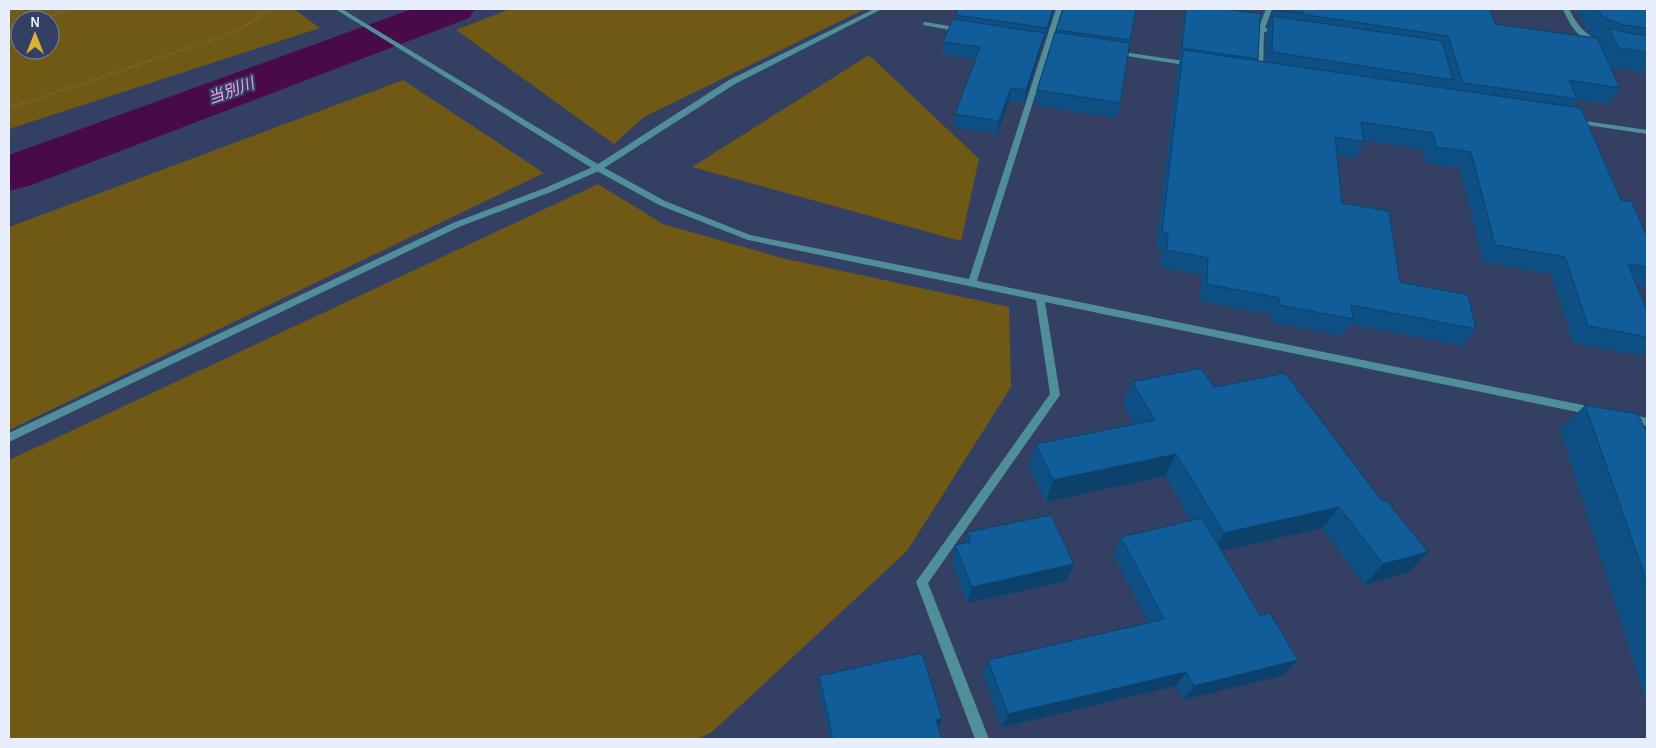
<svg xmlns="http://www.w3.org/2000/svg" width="1656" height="748" viewBox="0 0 1656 748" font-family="'Alegreya Sans','Noto Sans JP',sans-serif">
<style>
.green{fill:#705815;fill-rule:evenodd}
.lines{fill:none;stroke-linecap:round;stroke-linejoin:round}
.river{fill:#490a49;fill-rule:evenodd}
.path{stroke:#78829e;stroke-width:2.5;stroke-dasharray:0.5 2.5;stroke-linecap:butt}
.lane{fill:#508f99;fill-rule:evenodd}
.street{fill:#508f99;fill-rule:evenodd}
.wall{fill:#0e5084}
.shaded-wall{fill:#0b416b}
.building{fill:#105d99;stroke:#0b416b}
.labels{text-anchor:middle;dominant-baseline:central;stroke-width:4.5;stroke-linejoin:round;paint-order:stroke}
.far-water-label{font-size:16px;font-style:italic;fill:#f5a0f1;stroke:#334064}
</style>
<rect width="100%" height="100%" fill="#334064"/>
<!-- green -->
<path class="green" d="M9 9H294L320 28 9 129ZM20 20H50V50H20Z
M510 9H865L644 117 614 144 456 30Z
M869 55 979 159 961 241 692 167Z
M403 80 544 173 9 430V227Z
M598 184 663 224 782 258 1009 307 1011 387 907 551 712 732 698 739H9V460Z"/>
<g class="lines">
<!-- river -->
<path class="river" d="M412 9H475L469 18 29 186 9 191V155Z"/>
<!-- path -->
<path class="path" d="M41 20 70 9
M9 32 20 28
M9 108 236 32 271 9"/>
<!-- lane -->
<path class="lane" d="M874 9H882L735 84 601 170 551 192 459 227 9 442V433L453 223 545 188 595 166 729 80Z
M1266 9H1272L1265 28 1283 32 1280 34 1264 32 1263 73 1259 75 1255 73 1258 29Z
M1563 9H1569C1576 23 1583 33 1598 40V42C1580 43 1569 24 1563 9Z
M925 22 961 28 964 30 961 32 923 25V23Z
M1116 51 1191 62 1195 64 1191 66 1114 54V52Z
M1571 119 1647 130V134L1574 123H1571Z"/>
<!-- street -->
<path class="street" d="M335 9H342L601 166 665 201 750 235 969 279 1056 9H1062L977 281 1592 407 1596 408 1597 411 1596 414 1592 415 1045 302 1060 395 928 583 989 739H975L916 582 1050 394 1036 300 748 240 659 205 595 170Z
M1629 414 1647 418V426L1625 421 1624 418 1625 415Z"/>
</g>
<!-- wall -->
<path class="wall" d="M958 9H1054L1045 38H1044L1042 45 1024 103 1009 101 997 134 954 127 955 114 976 60 942 54 943 42 955 20 956 15Z
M1185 9H1224L1260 19 1258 60 1265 62 1266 33 1274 10 1295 12V9H1490L1495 24 1599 43 1601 40 1590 36 1577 9H1647V73L1610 67 1620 88 1608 104 1577 100 1572 106 1621 200 1647 237V286L1646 287 1637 285 1647 311V351L1642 356 1573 343 1551 274 1483 262 1460 169 1426 163 1423 150 1364 140V142L1355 158 1337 155 1342 203 1400 282 1476 329 1463 346 1350 324 1343 336 1271 322V315L1200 301 1201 275 1160 267 1162 250 1156 249 1178 66 1181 58H1179Z
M1056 30 1130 40 1120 103 1116 118 1034 105 1037 90Z
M1132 382 1214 387 1408 573 1364 585 1322 528 1222 551 1284 675 1183 700 1176 686 1002 727 983 674 988 660 1148 622 1113 554 1121 537 1191 521 1165 476 1046 502 1029 467 1036 444 1134 424 1123 405Z
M1585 405 1647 433V704L1560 430Z
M967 532 1067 581 967 603 952 562 955 545 965 543Z
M819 676 942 718 939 729 942 739H830L819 691Z"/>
<!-- shaded-wall -->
<path class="shaded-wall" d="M1053 9H1054L1045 38 1047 28Z
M1045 33 1042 45 1024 103 1026 90Z
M1011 88 1009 101 997 134 999 121Z
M1176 454 1165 476 1046 502 1053 480Z
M1339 507 1322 528 1210 554 1224 533Z
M1428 552 1408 573 1364 585 1383 564Z
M1074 564 1067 581 967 603 972 587Z
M1298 660 1284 675 1183 700 1194 686Z
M1186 672 1176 686 1002 727 1008 714Z
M942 718 938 732 936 720Z"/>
<!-- building -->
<path class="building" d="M958 9H1053L1047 28 956 15Z
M1063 9H1136L1130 40 1056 30Z
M1186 9H1224L1262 14 1260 19 1258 59 1182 48Z
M1302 9H1490L1495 24 1597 38 1620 88 1569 80 1577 99 1463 83 1448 36 1274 10 1303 13Z
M1598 9H1647V28L1623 25 1603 17Z
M1273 16 1442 41 1453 80 1272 52Z
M953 19 1045 33 1026 90 1011 88 999 121 955 114 980 47 943 42Z
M1609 28 1629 33 1647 36V52L1619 48Z
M1055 32 1130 43 1120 103 1037 90Z
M1183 50 1581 108 1621 200 1632 202 1647 237V267L1628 264 1647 311V337L1588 326 1565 257 1495 245 1471 152 1436 147 1433 133 1361 122 1364 142 1335 137 1342 203 1389 211 1400 282 1468 295 1476 329 1351 305 1353 319 1280 305 1279 298 1207 284 1208 258 1167 250 1168 233 1162 232Z
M1201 368 1214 387 1285 373 1382 501 1386 500 1428 552 1383 564 1339 507 1224 533 1176 454 1053 480 1036 444 1155 420 1132 382Z
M1585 405 1638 414 1647 433V582Z
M1051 515 1074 564 972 587 955 545 971 542 967 532Z
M1202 518 1260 615 1270 613 1298 660 1194 686 1186 672 1008 714 988 660 1164 619 1121 537Z
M922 653 942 718 936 720 942 739H833L819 676Z"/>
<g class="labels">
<!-- far-water labels -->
<g class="far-water-label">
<text transform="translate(231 91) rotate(-20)">当別川</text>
</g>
</g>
<!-- border -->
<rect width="1656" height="748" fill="none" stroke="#e9eefc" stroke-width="20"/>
<!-- north arrow -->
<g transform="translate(35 35)"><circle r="24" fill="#334064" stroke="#7c86a1"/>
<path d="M0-4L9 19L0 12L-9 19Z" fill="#ddb133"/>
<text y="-8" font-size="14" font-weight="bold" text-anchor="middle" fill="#e9eefc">N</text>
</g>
</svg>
